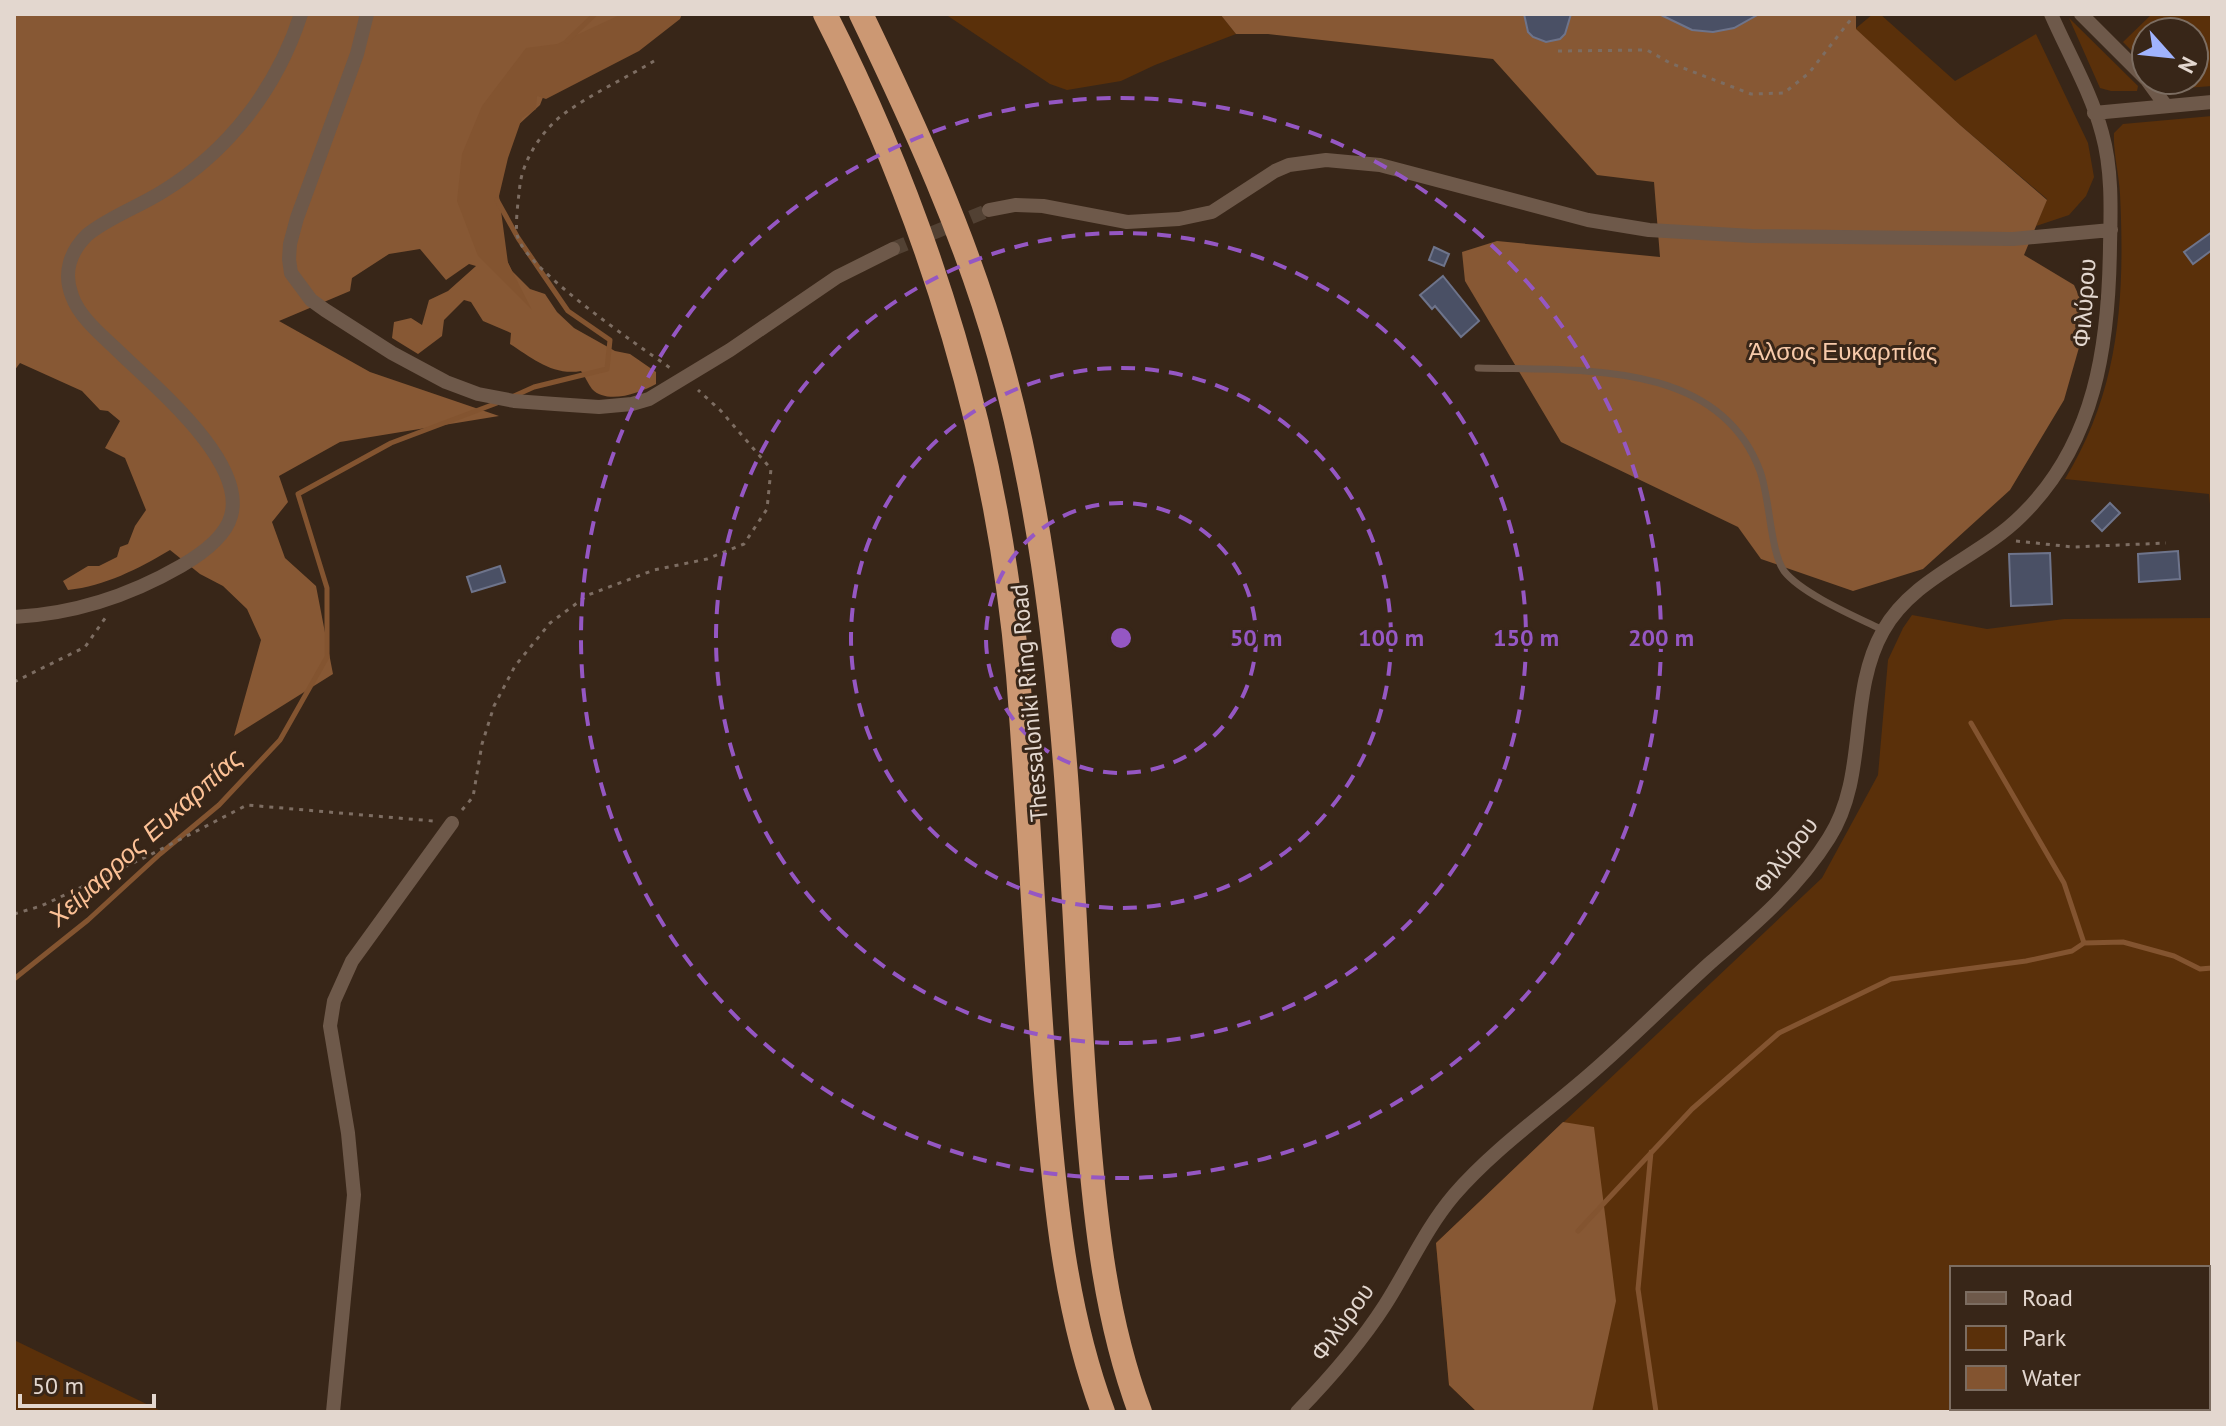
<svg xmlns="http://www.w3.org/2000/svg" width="2226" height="1426" viewBox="0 0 2226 1426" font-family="'PT Sans',sans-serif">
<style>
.green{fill:#5a300a;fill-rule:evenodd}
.forest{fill:#875834}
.water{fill:#835430}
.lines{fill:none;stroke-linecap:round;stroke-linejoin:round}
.stream{stroke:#835430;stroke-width:5}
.building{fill:#4a5065;stroke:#6e748b;stroke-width:2}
.street-tunnel{stroke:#524133;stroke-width:14;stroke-dasharray:14 7;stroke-linecap:butt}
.path{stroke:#7d6d62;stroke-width:3;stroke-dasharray:4 6;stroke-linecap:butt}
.lane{stroke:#6e594a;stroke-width:7}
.street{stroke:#6e594a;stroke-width:14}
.highway{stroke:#cc9873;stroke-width:24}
.ring{fill:none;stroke:#9557c3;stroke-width:4;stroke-dasharray:14 10}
.labels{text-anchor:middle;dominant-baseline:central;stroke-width:6;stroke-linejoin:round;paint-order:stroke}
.street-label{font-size:24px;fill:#e3d7cf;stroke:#382618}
.park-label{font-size:24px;fill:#f7caaa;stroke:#382618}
.water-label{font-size:26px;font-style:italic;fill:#fcc196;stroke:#382618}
.centre{fill:#9557c3;stroke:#382618;stroke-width:4}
.ring-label{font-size:24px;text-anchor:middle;font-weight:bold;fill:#9557c3;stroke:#382618;stroke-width:6;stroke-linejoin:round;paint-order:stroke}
</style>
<rect width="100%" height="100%" fill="#382618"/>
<!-- green -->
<path class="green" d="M945 14H1220L1236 34 1155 65 1121 81 1067 90 1050 84Z
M1873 14H1880L1955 81 2036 34 2088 143 2094 177 2086 196 2069 215 2036 226 2047 199 1960 125 1855 29Z
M2152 14H2212V86L2174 89 2161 80H2194V32H2146V65L2123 42Z
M2069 18 2138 86 2137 91H2111L2100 88Z
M2212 116V526L2209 494 2065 479C2120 389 2125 297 2120 194 2119 174 2113 153 2114 133L2123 124Z
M1912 615 1987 629 2064 619 2212 618V1412H1477L1449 1385 1436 1243 1822 878 1878 775 1888 660 1903 628ZM1952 1268H2208V1408H1952Z
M14 1340 163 1412H14Z"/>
<!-- forest -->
<path class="forest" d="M16 14H622L592 66 545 92 540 105 515 128 484 168 501 248 512 271 530 289 545 294 557 312 574 328 615 351 630 354 656 372V384C640 393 607 405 592 389 588 384 585 376 581 371 553 376 532 358 510 344L511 333 483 321 471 302 464 300 444 320 442 336 418 354 392 338 394 322 411 318 422 325 429 300 448 291 476 266 469 264 446 280 420 249 389 254 352 278 350 291 279 321 370 372 499 416 340 442 279 476 288 502 272 522 285 558 316 586 333 674 234 736 261 640 247 609 223 586 200 574 170 550C138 569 105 586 68 590L63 581 88 566H99L117 557 120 547 128 544 135 526 146 510 125 458 105 448 120 421 108 411 100 410 82 391 20 363 14 371Z
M1220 14H1856V29L1960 125 2047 200 2024 255 2074 285 2088 316 2064 400 2010 490 1923 569 1853 591 1761 559 1738 527 1561 442 1465 281 1462 252 1497 241 1660 257 1654 182 1597 175 1493 59 1268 34H1236Z
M1563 1122 1594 1127 1616 1301 1592 1412H1477L1449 1385 1436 1243Z"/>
<!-- water -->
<path class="water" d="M622 14H682L680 19 639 51 546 99 537 96 536 109 522 118 508 158 499 196 508 263 532 310 478 256 457 201 462 154 482 106 526 48 557 44Z"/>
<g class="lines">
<!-- stream -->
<path class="stream" d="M567 41 595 14
M497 200 518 238 568 311 610 340 607 369 534 387 514 396
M1971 723 2064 883 2084 943
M14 979 88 920 160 854 219 805 280 740 327 657V588L298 494 391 443 497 403
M1651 1152 1638 1289 1656 1412
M1578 1231 1692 1109 1779 1033 1891 979 2026 961 2072 951 2084 943 2123 942 2174 956 2200 969 2212 968"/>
</g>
<!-- building -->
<path class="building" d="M1524 14H1571L1565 34 1560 39 1546 42 1533 37 1528 32Z
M1659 14H1759L1734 28 1713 32 1692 30Z
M2212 232V250L2193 264 2184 252Z
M1434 247 1449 254 1444 266 1429 260Z
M1443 276 1479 321 1461 337 1435 306 1432 309 1420 295Z
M2110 503 2120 513 2102 531 2092 521Z
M2178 551 2180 579 2139 582 2138 554Z
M2050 553 2052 604 2011 606 2009 554Z
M500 566 505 582 472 592 467 577Z"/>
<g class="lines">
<!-- street-tunnel -->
<path class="street-tunnel" d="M893 249 989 210"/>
<!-- path -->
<path class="path" d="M1558 51 1647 50 1670 63 1751 94 1784 93 1809 73 1855 14
M654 61C626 78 591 94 565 113 543 129 524 158 520 184 519 196 514 227 518 238 530 272 638 345 670 368
M2016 541 2073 547 2166 543
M14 682 85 647 106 617
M462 810 473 797 482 744 494 706 515 666 550 623 588 595 654 570 707 559 744 544 767 509 771 469 721 411 698 390
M14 914 41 906 146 857 247 805 433 821"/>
<!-- lane -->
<path class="lane" d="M1478 368C1575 371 1718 358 1760 471 1770 498 1770 551 1784 571 1802 594 1856 617 1883 630"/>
<!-- street -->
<path class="street" d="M367 14 357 54 297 218 290 244 289 259 291 273 311 300 325 310 392 353 446 382 478 394 514 401 555 404 599 407 632 404 649 399 730 350 837 277 893 249
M2081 14 2146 79
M2147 80 2166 106
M2094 113 2212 102
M989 210 1015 205 1043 206 1127 222 1179 219 1212 212 1275 171 1289 165 1326 160 1380 165 1588 220 1649 230 1752 236 2013 239 2111 230
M14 617C74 614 129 596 181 566 200 555 225 538 231 516 247 460 150 383 114 347 99 333 79 316 72 296 63 273 70 252 87 235 109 217 138 207 162 192 229 151 277 88 301 14
M333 1412 354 1195 348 1133 330 1026 334 1001 352 961 452 823
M1297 1412C1329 1379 1360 1344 1385 1305 1408 1269 1426 1228 1454 1195 1493 1150 1544 1114 1589 1075 1631 1039 1669 1000 1710 963 1753 926 1798 888 1829 838 1869 775 1847 695 1883 631 1913 577 1979 558 2021 516 2096 443 2109 344 2110 245 2111 208 2112 168 2102 133 2091 92 2068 53 2051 14"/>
<!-- highway -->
<path class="highway" d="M825 14C930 220 998 445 1018 675 1029 814 1035 954 1046 1093 1055 1201 1065 1310 1103 1412
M861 14C914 124 966 237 999 355 1038 493 1055 634 1066 776 1075 893 1078 1011 1088 1129 1096 1226 1106 1320 1140 1412"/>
</g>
<!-- distance rings -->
<g class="ring">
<circle cx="1121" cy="638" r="135"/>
<circle cx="1121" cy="638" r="270"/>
<circle cx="1121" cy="638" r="405"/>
<circle cx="1121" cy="638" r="540"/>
</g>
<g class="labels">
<!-- street labels -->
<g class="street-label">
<text transform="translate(2084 303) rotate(-86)">Φιλύρου</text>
<text transform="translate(1029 703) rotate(-95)">Thessaloniki Ring Road</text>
<text transform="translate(1785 855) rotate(-52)">Φιλύρου</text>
<text transform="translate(1342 1322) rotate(-54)">Φιλύρου</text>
</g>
<!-- park labels -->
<g class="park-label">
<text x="1843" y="351">Άλσος Ευκαρπίας</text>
</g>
<!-- water labels -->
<g class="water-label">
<text transform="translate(145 837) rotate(-42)">Χείμαρρος Ευκαρπίας</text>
</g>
</g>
<circle cx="1121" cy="638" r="12" class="centre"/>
<g class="ring-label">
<text x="1256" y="646">50 m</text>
<text x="1391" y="646">100 m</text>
<text x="1526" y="646">150 m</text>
<text x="1661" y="646">200 m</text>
</g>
<!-- border -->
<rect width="2226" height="1426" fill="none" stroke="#e3d7cf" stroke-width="32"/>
<!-- legend -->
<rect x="1950" y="1266" width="260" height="144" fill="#382618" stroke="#7c6d61" stroke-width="2"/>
<rect x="1966" y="1292" width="40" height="12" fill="#6e594a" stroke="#7c6d61" stroke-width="2"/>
<text x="2022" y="1306" font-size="24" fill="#e3d7cf">Road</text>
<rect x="1966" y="1326" width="40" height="24" fill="#5a300a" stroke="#7c6d61" stroke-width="2"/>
<text x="2022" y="1346" font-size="24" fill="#e3d7cf">Park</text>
<rect x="1966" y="1366" width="40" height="24" fill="#835430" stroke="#7c6d61" stroke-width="2"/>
<text x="2022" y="1386" font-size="24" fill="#e3d7cf">Water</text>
<!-- north arrow -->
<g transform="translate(2170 56) rotate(117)"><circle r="38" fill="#382618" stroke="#7c6d61" stroke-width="2"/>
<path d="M0-6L14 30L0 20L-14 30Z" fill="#a0b3fd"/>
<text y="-12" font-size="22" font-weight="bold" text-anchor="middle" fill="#e3d7cf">N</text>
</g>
<!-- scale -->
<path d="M20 1394v12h134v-12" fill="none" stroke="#e3d7cf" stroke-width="4"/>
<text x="32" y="1394" font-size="24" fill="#e3d7cf" stroke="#382618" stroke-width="6" paint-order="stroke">50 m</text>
</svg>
